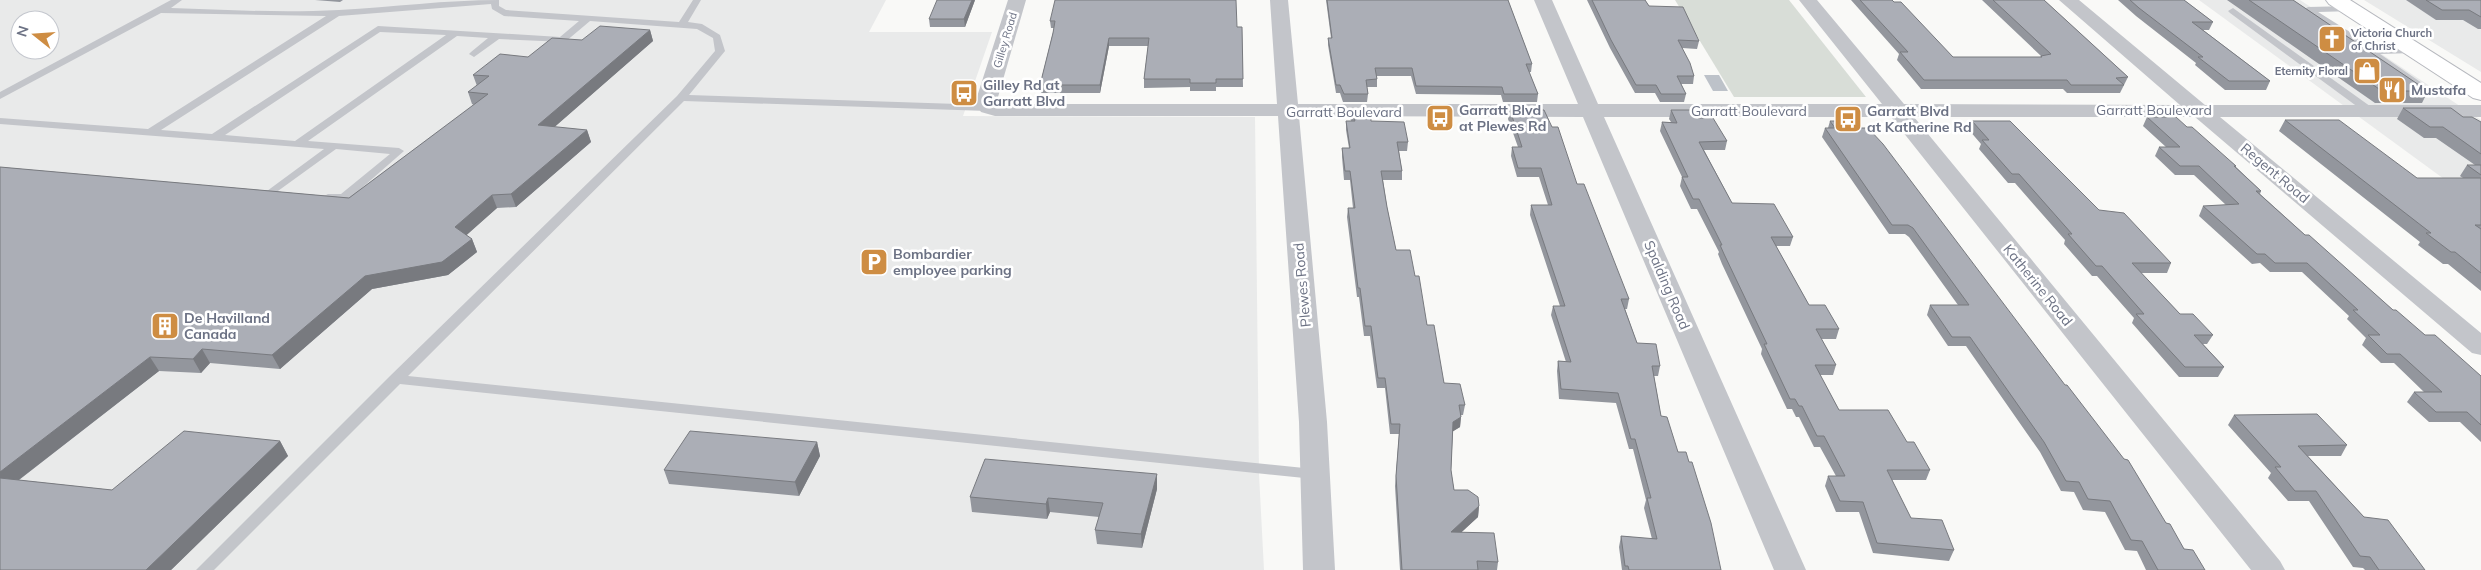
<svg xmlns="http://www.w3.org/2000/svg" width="2481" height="570" viewBox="0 0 2481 570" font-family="Mulish,sans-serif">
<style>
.built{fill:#e9eaea;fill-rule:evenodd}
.green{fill:#d8ddd7}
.water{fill:#bdc2c9}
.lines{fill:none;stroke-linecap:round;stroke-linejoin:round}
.secondary-casing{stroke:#b6b8be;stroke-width:2}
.service{fill:#c3c5ca;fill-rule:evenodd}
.minor{fill:#c3c5ca;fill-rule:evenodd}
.secondary{fill:#fff;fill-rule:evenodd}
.wall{fill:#93969d}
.shaded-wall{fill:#787a7f}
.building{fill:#abaeb6;stroke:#787a7f}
.labels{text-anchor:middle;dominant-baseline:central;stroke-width:5;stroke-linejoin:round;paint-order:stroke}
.far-poi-label{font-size:11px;font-weight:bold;fill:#6c7284;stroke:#fff;text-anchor:start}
.far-street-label{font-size:11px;fill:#6c7284;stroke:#fff}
.poi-label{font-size:14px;font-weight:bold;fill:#6c7284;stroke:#fff;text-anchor:start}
.street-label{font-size:14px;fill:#6c7284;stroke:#fff}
</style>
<rect width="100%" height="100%" fill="#f9f9f7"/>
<!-- built -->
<path class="built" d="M0 0H886L869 32H992L963 116 1255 117 1259 474 1264 570H0ZM20 20H50V50H20Z
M2199 0H2300L2481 120V206Z
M2364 0H2477L2481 2V72Z"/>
<!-- green -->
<path class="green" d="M1675 0H1789L1866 97H1734Z"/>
<!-- water -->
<path class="water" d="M1704 75H1719L1728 91H1713Z"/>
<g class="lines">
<defs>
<path id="secondary" d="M2326 0H2350L2481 83V100L2473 98 2329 4Z"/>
</defs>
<!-- secondary casing -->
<use href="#secondary" class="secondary-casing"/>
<!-- service -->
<path class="service" d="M171 0H182L171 8C226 10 283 13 339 10 393 7 446 0 499 0V6L506 10 679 22 693 0H701L688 22 702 24 720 35 725 51 689 95 988 105 993 108 988 111 684 101 408 376 1314 469 1319 470 1321 474 1319 478 1314 479 400 384 214 570H196L390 376 677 96 715 51 713 38 697 29 590 21 565 42 499 39 474 57 469 54 471 52 488 38 457 36 308 141 399 148 404 151 348 200C341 202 328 202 322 197L328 194H341L390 154 336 149 271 196 265 193 267 191 324 149 0 124V118L148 129 326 16 161 13 0 99V92ZM491 4 492 9 504 16 579 21 560 37 378 26 212 134 161 130 339 16ZM380 32 446 35 295 141 225 135Z
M2351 6 2354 7V11L2318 12 2350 32 2390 31 2392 33 2387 36 2357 37 2373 48H2416V52L2413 53 2380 54 2432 90V94H2424L2303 10 2308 7Z
M2233 8 2374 109V113H2366L2230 13 2228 11Z"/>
<!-- minor -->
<path class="minor" d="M1008 0H1026L996 104H1277L1270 0H1288L1298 104H1578L1534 0H1552L1598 104H1882L1799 0H1817L1904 104 2180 105 2059 0H2079L2205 105H2481V117H2220L2481 333V355L2472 353 2195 117H1914L2280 561 2285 570H2251L1891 117H1604L1806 570H1774L1583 117 1299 116 1327 422 1335 570H1303L1299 422 1278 116H995L981 112 975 103Z"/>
<!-- secondary -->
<use href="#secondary" class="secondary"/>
</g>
<!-- wall -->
<path class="wall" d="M315 0H343L340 2Z
M975 0 965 27H930L929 19Z
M1326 0H1508L1532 64 1531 72H1529L1538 94 1537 102H1503L1501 95 1416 94 1411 76H1377V87H1367L1368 94 1367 102H1343L1340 93H1336L1328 45V38H1331Z
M1587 0H1645L1649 6 1699 41 1697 49 1682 48 1694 76 1693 84H1681L1686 94 1684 102H1660L1655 93H1635L1610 48Z
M1851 0H1892L1953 57H2040L2041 56 1982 0H2044L2128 77 2120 93H2067L2063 89H1921L1897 60 1899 54Z
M2118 0H2184L2213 22 2209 30H2203L2270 81 2266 90H2225L2195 65 2196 63 2136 16Z
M2227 0H2293L2428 91 2422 103H2375Z
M2406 0H2481V29H2478L2463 20H2436Z
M1050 21 1242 27 1243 87H1216V91H1190V87L1144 88V79L1148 46H1109L1100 93H1041L1040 85 1054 28H1051Z
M650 30 653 41 554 127 587 130 591 142 516 207 497 208 466 235 472 239 477 252 448 275 372 289 280 369 210 363 201 373 159 371 19 480 112 490 280 441 288 456 171 570H0V167L349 198 474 105 472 104 468 92 477 86 473 75 528 57 582 40Z
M2403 108 2463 117 2481 122V291L2448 264H2443L2418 245 2420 242 2279 131 2285 120 2417 178H2463L2460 176 2467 165H2475L2436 138H2424L2397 119Z
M1350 109 1408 142 1407 151H1399L1402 171V180H1383L1387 207 1396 250 1415 276 1427 325 1444 383 1465 405 1463 415H1461L1460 427 1453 431 1451 470 1454 490 1479 506 1478 517 1461 532 1498 562 1497 570H1400L1395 486 1399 434H1390L1385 388H1377L1370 336H1364L1359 297H1357L1347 217 1348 208H1353L1350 180H1344L1342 157V148H1349L1346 130V121H1351L1350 118Z
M1510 110 1577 184 1629 299 1627 309H1625L1637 343 1660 366 1658 376H1654L1661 416 1678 452 1721 570H1622L1619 547 1621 536 1652 539 1644 508 1646 500 1633 449H1629L1616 403 1559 399 1557 371 1558 361 1566 362 1551 315 1553 306H1560L1530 215 1531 205H1548L1539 177H1517L1511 156 1512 147H1518L1508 119Z
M1671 110 1698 118 1727 141 1725 150H1704L1732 203 1793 237 1790 246H1776L1809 305 1839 329 1836 339H1821L1836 365 1833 375H1820L1839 410 1907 442 1930 470 1926 480H1892L1911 518 1954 550 1949 561 1873 553 1859 512H1836L1825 486 1828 476H1836L1820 447H1814L1799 417H1796L1792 409H1787L1761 354 1762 349 1722 264 1718 254 1719 252 1697 209H1691L1680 186 1682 177 1660 131 1662 122H1671L1669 119Z
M2147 117 2187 127 2236 166V167L2261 191 2260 194 2305 235 2393 310 2425 335 2481 376V442L2460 422H2429L2407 402 2414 392H2424L2394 363H2381L2362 345 2366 338 2347 319 2349 316 2302 272H2270L2260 263 2252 264 2199 216 2203 206 2226 205 2194 175H2175L2155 156 2159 147H2166L2143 126Z
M1830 121 2166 523 2184 549 2205 570H2146L2137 551 2125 550 2105 512 2083 510 2074 492 2061 491 2040 452 1966 346H1948L1927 315 1930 305H1958L1909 237 1905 234H1889L1822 137 1825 128H1828Z
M1972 121 2099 210 2171 263 2167 273H2141L2180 314 2213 335 2207 344H2203L2224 367 2218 377H2179L2132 323 2134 318 2097 276H2092L2064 244 2065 240 2015 183H2008L1979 149 1981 144 1969 130Z
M2234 415 2347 445 2341 456H2308L2364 517 2425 570H2365L2363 568 2353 567 2309 501H2288L2268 478 2271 473 2228 425Z
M817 442 820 456 799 496 669 484 664 470Z
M1157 474V489L1142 548 1097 544 1095 530 1099 517 1050 512 1047 519 972 512 970 497Z"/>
<!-- shaded-wall -->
<path class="shaded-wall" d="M972 0H975L965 27 964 19Z
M650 30 653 41 542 138 538 125Z
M1109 38V46L1100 93V85Z
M587 130 591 142 516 207 511 194Z
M492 195 497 208 460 241 455 227Z
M472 239 477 252 448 275 372 289 280 369 272 355 365 276Z
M202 349 210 363 201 373 193 359Z
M150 357 159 371 3 492 0 488V472Z
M1461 417 1460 427 1452 432 1453 422Z
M280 441 288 456 171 570H146Z
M817 442 820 456 799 496 795 482Z
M1157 474V489L1142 548 1141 534Z
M1048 498 1050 512 1047 519 1046 504Z
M1479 506 1478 517 1450 543 1451 532Z"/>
<!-- building -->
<path class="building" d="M937 0H972L964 19H929Z
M1055 0H1236L1237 27H1242L1243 79H1216V83H1190V79H1144L1149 38H1109L1100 85H1040L1053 33 1055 21H1050Z
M1327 0H1508L1532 64H1526L1538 94H1504L1502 87 1416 86 1412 68H1375L1377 79 1366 80 1368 94H1344L1340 85H1336L1328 38H1332Z
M1592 0H1645L1649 6 1683 7 1699 41 1678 40 1690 63 1694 76H1677L1686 94H1661L1656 85H1636L1611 40Z
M1860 0H1892L1894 2H1901L1953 57H2042L2041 56 2051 54 1993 0H2044L2128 77 2116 78 2124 85H2071L2067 80H1924L1900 52H1908Z
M2130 0H2184L2213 22H2192L2270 81H2229L2198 57H2203L2139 8Z
M2249 0H2293L2428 91H2382Z
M2426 0H2481V17L2469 10H2442Z
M600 26 650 30 538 125 587 130 511 194 492 195 455 227 472 239 442 262 365 276 272 355 202 349 193 359 150 357 0 472V167L349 198 488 94 468 92 489 76 473 75 500 54 528 57 552 38 582 40Z
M2403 108H2451L2463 117H2472L2481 122V154L2443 127H2430Z
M1350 109H1370L1371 121 1404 122 1408 142H1397L1402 171H1381L1387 207 1396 250H1410L1415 276H1419L1427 325H1434L1444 383 1460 384 1465 405H1459L1461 417 1453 422 1451 470 1454 490H1468L1478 497 1479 506 1451 532 1494 533 1498 562 1477 561 1478 570H1402L1396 476 1400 424H1391L1385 378H1378L1371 326H1365L1360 288H1358L1348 208H1355L1350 171H1345L1342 148H1350L1346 121H1355Z
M1510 110H1544L1552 127H1558L1577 184H1584L1629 299H1621L1637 343 1656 344 1660 366H1652L1661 416 1667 417 1678 452H1686L1689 462H1692L1711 523 1721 570H1629L1628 566H1625L1621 536 1657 539 1647 498H1651L1635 439H1631L1618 393 1561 389 1558 361 1571 362 1553 306H1565L1531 205H1552L1541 168H1518L1512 147H1522Z
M1671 110H1694L1698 118H1713L1727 141 1699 142 1732 203 1774 204 1793 237H1771L1809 305H1825L1839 329H1816L1836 365H1815L1839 410H1888L1907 442H1914L1930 470H1887L1911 518 1942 520 1954 550 1877 543 1863 502 1840 501 1828 476H1845L1824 436H1817L1802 406H1799L1795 399H1790L1764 344H1767L1724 254 1720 245H1722L1699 199H1693L1682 177H1688L1662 122 1677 123Z
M2147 117H2176L2187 127H2192L2236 166H2234L2261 191H2256L2305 235H2309L2393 310H2396L2425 335H2435L2481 376V425L2467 412H2436L2414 392H2442L2400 354H2387L2368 335H2380L2353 310H2358L2307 263H2275L2265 254H2257L2203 206 2239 204 2199 166H2180L2159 147H2180Z
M2285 120H2339L2417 178H2481V225H2475L2481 229V273L2455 252H2451L2426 233H2431Z
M1830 121H1855L1860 128H1868L1883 144 2065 385H2067L2124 459 2128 460 2166 523 2170 524 2184 549 2193 550 2205 570H2158L2142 541 2131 540 2110 501 2088 499 2079 482 2066 481 2044 442 1970 337H1952L1930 305H1969L1913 228 1908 225H1892L1825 128H1835Z
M1972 121H2010L2099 210 2124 213 2171 263H2132L2180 314H2193L2213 335H2194L2224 367H2185L2136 314H2144L2102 266H2096L2068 234H2072L2019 174H2012L1982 140H1989Z
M2467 165H2481V175Z
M2317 414 2347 445 2298 446 2364 517 2388 520 2425 570H2379L2370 557 2360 556 2316 491H2295L2275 467H2281L2234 415Z
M184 431 280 441 146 570H0V478L112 490Z
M690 431 817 442 795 482 664 470Z
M985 459 1157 474 1141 534 1095 530 1103 503 1048 498 1046 504 970 497Z"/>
<!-- icons -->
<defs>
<symbol id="church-square" viewBox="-11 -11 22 22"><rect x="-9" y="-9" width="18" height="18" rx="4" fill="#ce8d43" stroke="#fff"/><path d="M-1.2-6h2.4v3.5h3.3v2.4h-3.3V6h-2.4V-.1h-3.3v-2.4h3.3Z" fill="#fff"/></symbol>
<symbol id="shop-square" viewBox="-11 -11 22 22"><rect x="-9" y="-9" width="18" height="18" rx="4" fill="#ce8d43" stroke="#fff"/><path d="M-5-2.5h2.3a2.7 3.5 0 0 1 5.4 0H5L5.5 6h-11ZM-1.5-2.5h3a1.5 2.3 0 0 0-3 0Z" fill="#fff"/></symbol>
<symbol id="restaurant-square" viewBox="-11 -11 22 22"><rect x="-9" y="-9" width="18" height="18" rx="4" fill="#ce8d43" stroke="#fff"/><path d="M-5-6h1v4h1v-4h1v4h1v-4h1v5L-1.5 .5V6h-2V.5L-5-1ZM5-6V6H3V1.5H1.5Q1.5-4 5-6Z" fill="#fff"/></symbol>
<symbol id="bus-square" viewBox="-11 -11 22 22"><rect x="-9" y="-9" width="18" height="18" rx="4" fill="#ce8d43" stroke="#fff"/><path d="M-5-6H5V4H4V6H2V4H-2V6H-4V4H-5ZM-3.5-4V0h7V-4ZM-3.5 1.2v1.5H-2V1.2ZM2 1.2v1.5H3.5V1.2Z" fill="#fff"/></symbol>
<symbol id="parking-square" viewBox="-11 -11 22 22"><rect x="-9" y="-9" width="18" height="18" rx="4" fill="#ce8d43" stroke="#fff"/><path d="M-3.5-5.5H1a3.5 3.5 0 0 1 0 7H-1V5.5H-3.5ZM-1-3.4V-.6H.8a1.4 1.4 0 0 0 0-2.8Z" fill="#fff"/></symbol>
<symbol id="building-square" viewBox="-11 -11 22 22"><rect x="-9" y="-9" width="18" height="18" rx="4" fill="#ce8d43" stroke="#fff"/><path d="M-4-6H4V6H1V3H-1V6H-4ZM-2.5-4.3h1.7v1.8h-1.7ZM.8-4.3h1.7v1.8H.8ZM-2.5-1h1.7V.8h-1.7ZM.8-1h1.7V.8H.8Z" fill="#fff"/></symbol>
</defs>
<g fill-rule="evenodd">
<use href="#church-square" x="2316" y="23" width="32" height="32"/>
<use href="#shop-square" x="2351" y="55" width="32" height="32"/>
<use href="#restaurant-square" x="2376" y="74" width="32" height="32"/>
<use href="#bus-square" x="948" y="77" width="32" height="32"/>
<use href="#bus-square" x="1424" y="102" width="32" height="32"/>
<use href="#bus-square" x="1832" y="103" width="32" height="32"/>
<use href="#parking-square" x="858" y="246" width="32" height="32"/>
<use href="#building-square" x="149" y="310" width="32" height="32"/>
</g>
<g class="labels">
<!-- far-poi labels -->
<g class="far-poi-label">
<text x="2351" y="33">Victoria Church<tspan x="2351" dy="13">of Christ</tspan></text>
<text x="2348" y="71" text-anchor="end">Eternity Floral</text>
</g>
<!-- far-street labels -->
<g class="far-street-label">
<text transform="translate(1005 40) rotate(-73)">Gilley Road</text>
</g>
<!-- poi labels -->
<g class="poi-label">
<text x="983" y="85">Gilley Rd at<tspan x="983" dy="16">Garratt Blvd</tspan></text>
<text x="2411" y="90">Mustafa</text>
<text x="1459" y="110">Garratt Blvd<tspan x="1459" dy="16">at Plewes Rd</tspan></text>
<text x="1867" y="111">Garratt Blvd<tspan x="1867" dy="16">at Katherine Rd</tspan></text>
<text x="893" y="254">Bombardier<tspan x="893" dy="16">employee parking</tspan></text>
<text x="184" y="318">De Havilland<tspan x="184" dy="16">Canada</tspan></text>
</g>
<!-- street labels -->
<g class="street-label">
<text x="2154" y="110">Garratt Boulevard</text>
<text x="1749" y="111">Garratt Boulevard</text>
<text x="1344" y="112">Garratt Boulevard</text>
<text transform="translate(2275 173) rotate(40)">Regent Road</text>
<text transform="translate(1302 285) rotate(-95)">Plewes Road</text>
<text transform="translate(1667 285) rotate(67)">Spalding Road</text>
<text transform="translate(2038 285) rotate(51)">Katherine Road</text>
</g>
</g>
<!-- north arrow -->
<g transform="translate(35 35) rotate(287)"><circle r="24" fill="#ffffff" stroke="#c4c7ce"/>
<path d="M0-4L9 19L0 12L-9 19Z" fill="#ce8d43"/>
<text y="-8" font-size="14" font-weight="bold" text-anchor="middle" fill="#6c7284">N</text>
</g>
</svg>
